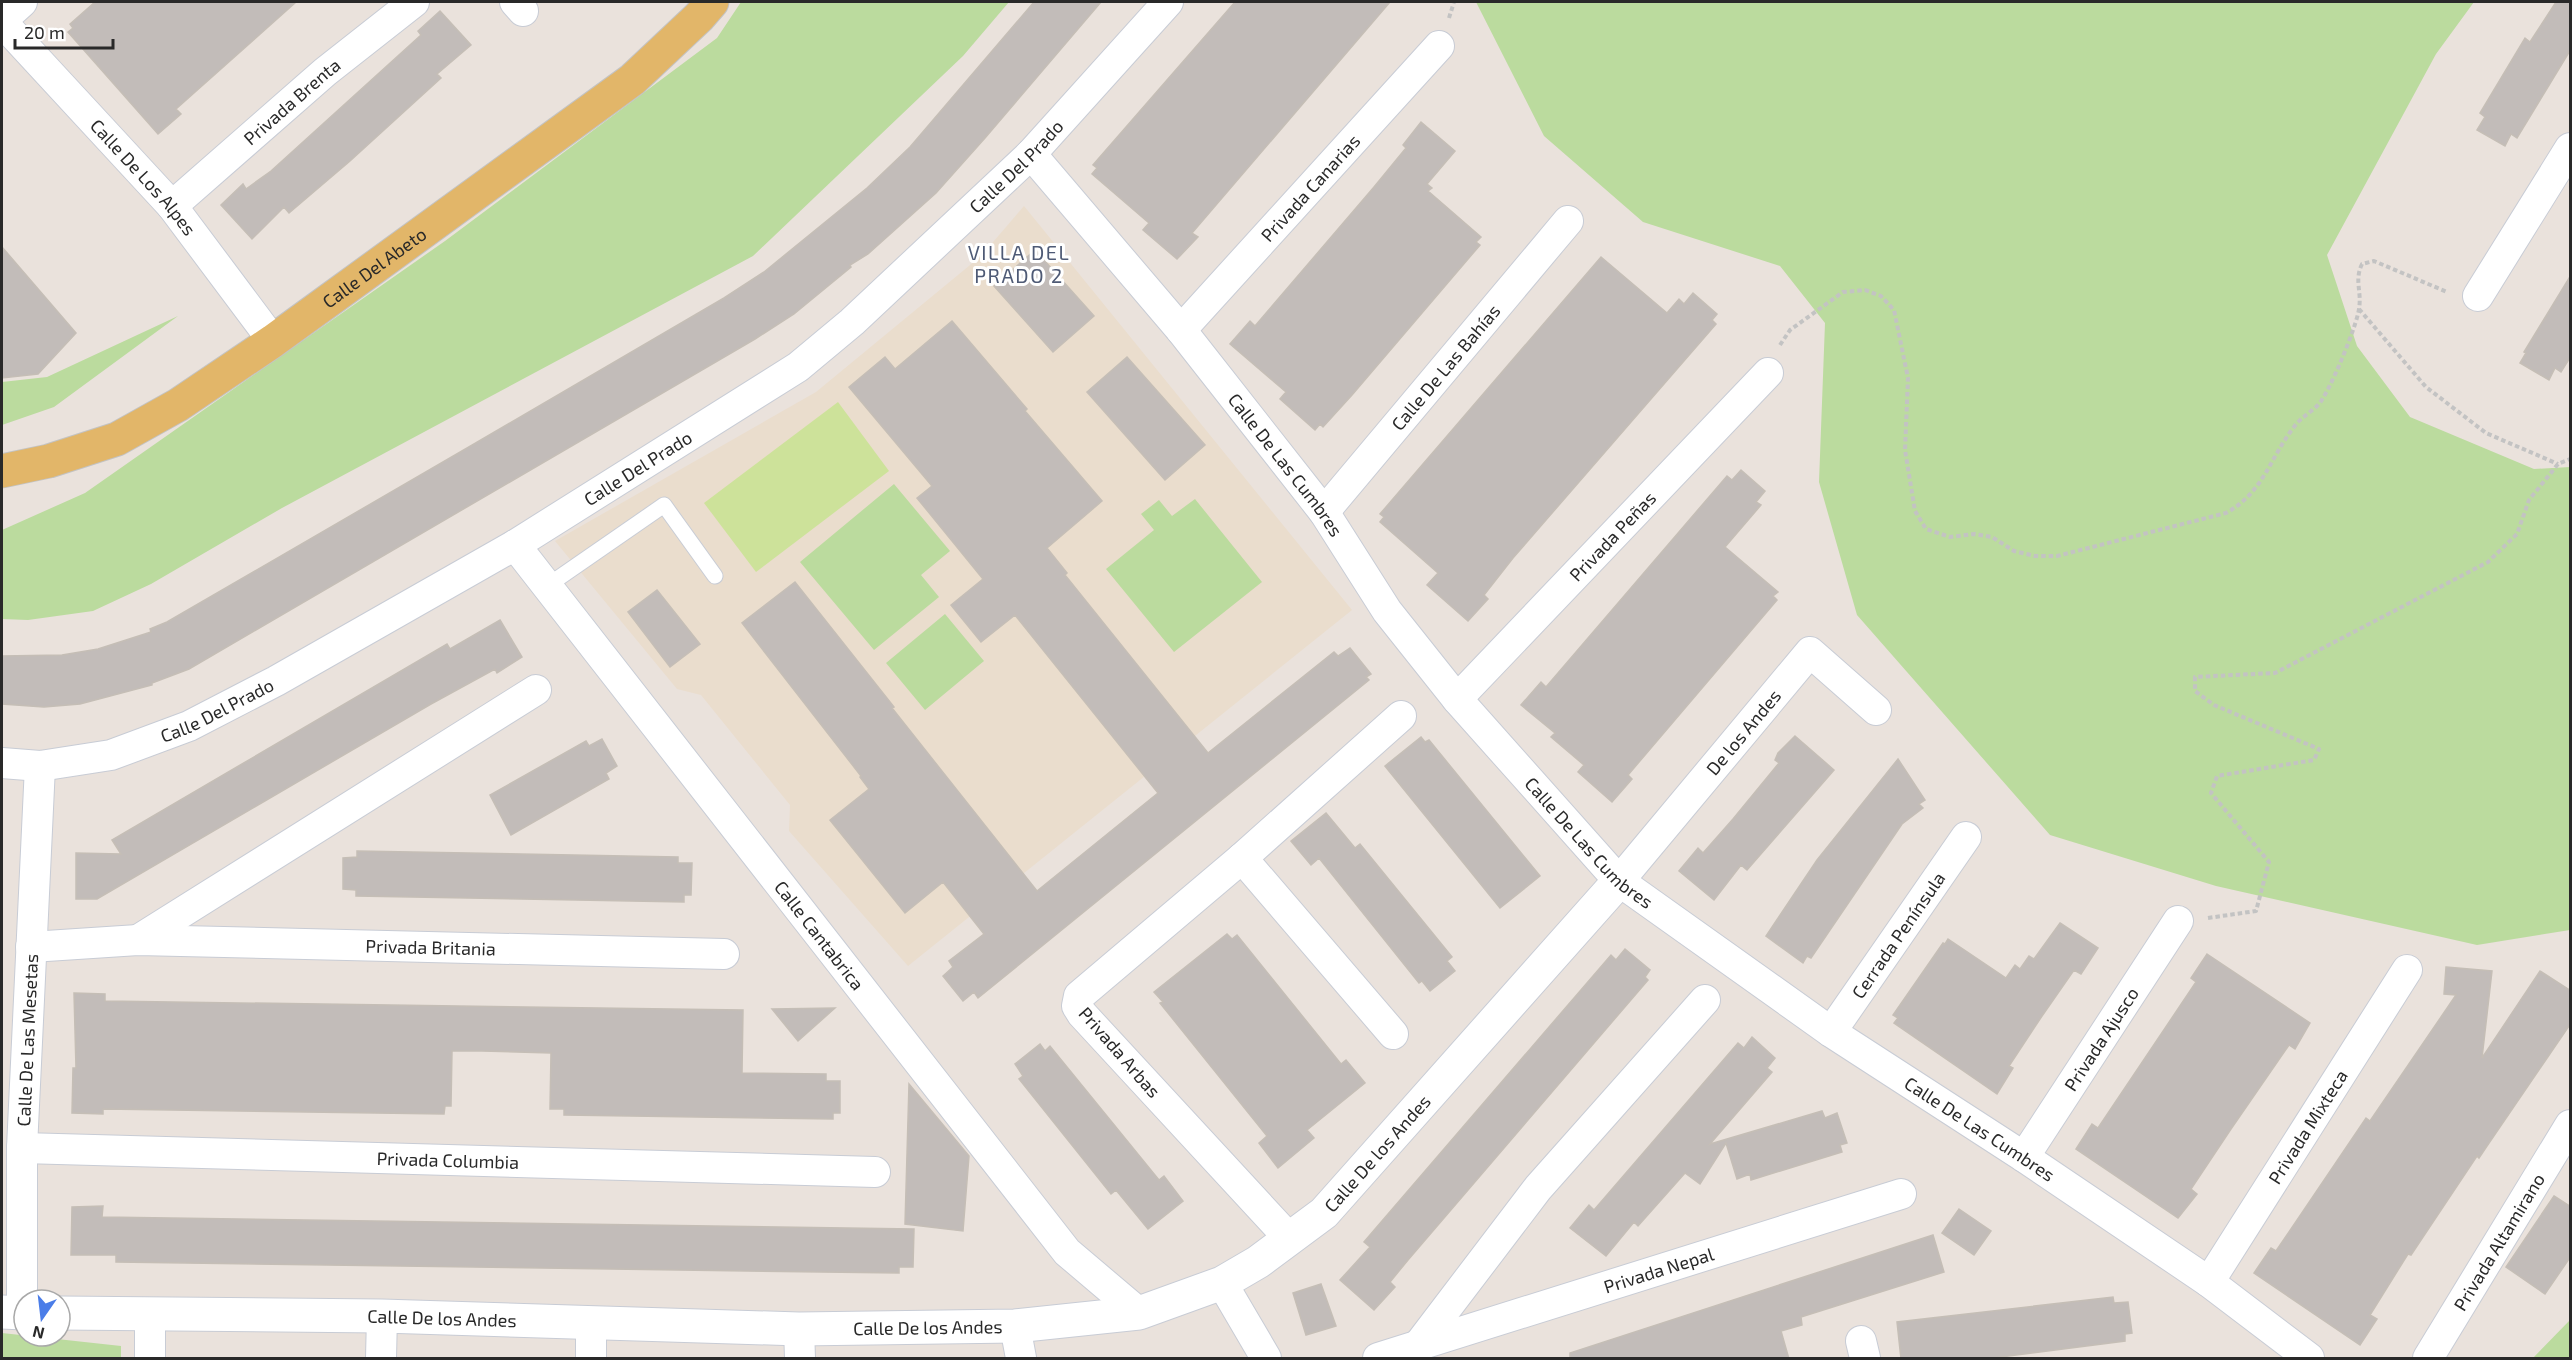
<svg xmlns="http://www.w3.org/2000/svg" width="2572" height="1360" viewBox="0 0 2572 1360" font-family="'Exo 2',sans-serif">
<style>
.education{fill:#eaddcd}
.green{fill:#bbdb9e}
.pitch{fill:#cde29a}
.building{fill:#c2bcb9;stroke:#c5beb6;stroke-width:1.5}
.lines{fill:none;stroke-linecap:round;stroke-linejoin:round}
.lane-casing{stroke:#c8ccd5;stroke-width:17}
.street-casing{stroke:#c8ccd5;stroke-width:32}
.secondary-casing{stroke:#c8ccd5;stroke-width:35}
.primary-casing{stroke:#c3c3c3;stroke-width:35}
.path{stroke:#c3c3c3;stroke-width:4;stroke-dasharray:4.5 3;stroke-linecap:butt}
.lane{stroke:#fff;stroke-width:15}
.street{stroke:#fff;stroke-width:30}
.secondary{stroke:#fff;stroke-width:33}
.primary{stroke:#e2b669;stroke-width:33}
.labels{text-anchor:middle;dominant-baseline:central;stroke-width:6;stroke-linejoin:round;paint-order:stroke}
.street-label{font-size:18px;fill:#292929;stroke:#fff}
.neighbourhood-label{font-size:20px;letter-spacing:1.5px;fill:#4e5a75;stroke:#fff}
</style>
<rect width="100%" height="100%" fill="#eae2dc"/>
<!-- education -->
<path class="education" d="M1024 206 1352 610 908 966 789 831 790 805 701 695 677 689 555 541 816 392 981 256Z"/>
<!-- green -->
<path class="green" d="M741 2H1009L963 56 753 256 282 508 151 584 93 611 28 620 2 619V530L85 493 445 241 717 38Z
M1476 2H2474L2436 54 2327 255 2357 346 2410 417 2534 469 2570 467V930L2477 945 2216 886 2050 835 1857 615 1819 482 1825 323 1780 266 1643 222 1544 136Z
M178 316 54 407 2 425V382L47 377Z
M894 484 950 551 921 575 939 597 874 650 800 562Z
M1195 499 1262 582 1174 652 1106 569 1154 530 1141 514 1159 500 1172 516Z
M945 614 984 661 925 710 886 663Z
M2570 1320V1358H2533Z
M2 1333 121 1346V1358H2Z"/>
<!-- pitch -->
<path class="pitch" d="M838 402 889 471 756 572 704 503Z"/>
<!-- building -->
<path class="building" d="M95 2H296L176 109 181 114 158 134 68 32 73 28 70 24Z
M1034 2H1101L985 138 936 193 868 254 850 265 851 267 794 314 755 339 189 669 152 683V685L80 704 44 707 2 704V656L62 655 98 649 151 632 150 629 167 622 474 444 724 298 764 272 867 188 910 147Z
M1235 2H1390L1192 233 1198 237 1177 259 1143 230 1149 223 1092 174 1097 168 1093 165Z
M2556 2H2571V49L2517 138 2511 134 2505 146 2477 130 2485 117 2480 113 2525 38 2530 42Z
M440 11 471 45 437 74 441 78 350 161 289 213 284 207 252 239 221 205 243 184 246 189 271 171 421 35 418 31Z
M1421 122 1455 151 1427 184 1432 188 1428 191 1481 237 1476 242 1480 245 1352 395 1323 427 1320 424 1315 430 1280 399 1286 392 1230 344 1250 321 1255 326 1374 187 1406 148 1403 145Z
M2 247 76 333 38 374 2 378Z
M1035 250 1094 316 1053 352 994 286Z
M1601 257 1667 313 1679 299 1684 304 1693 293 1717 314 1712 320 1716 324 1513 558 1484 595 1488 599 1468 621 1427 585 1438 573 1380 522 1384 517 1380 514Z
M2571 275V356L2561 372 2555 368 2549 380 2520 363 2526 353 2524 352Z
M952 321 1027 409 1025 411 1102 501 1047 548 1067 573 1065 575 1208 753 1334 652 1338 656 1350 648 1371 674 1366 677 1369 680 978 998 974 992 963 1001 943 976 953 967 949 961 984 934 943 882 905 913 830 820 869 789 860 777 861 776 742 623 795 582 894 707 892 708 1037 891 1158 793 1015 615 981 642 951 605 983 579 917 498 932 486 849 387 885 357 895 369Z
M1127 357 1205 445 1165 480 1087 392Z
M1741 470 1765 491 1756 502 1761 505 1725 547 1778 592 1773 596 1777 600 1628 775 1632 779 1612 802 1578 772 1584 765 1551 737 1555 733 1521 705 1541 682 1546 687 1727 476 1732 480Z
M657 590 700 644 670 667 628 612Z
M500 620 522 657 497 673 495 669 431 704 97 899H76V853L121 854 112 840 447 644 450 649Z
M1795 736 1834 770 1747 870 1741 865 1714 900 1679 871 1698 848 1703 853 1733 819 1779 763 1775 760 1778 753Z
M1421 737 1425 742 1429 740 1540 876 1500 908 1385 766Z
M602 739 617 766 606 773 609 779 511 835 490 795 586 741 589 746Z
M1898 759 1925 800 1919 804 1923 808 1902 824 1811 958 1807 956 1803 963 1766 936 1817 860Z
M1326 813 1355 848 1360 844 1452 957 1447 961 1455 971 1430 991 1422 981 1419 983 1319 858 1311 865 1291 841Z
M357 851 678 857V863H692L691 895H684V902L356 896V890L343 889V858L357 857Z
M2060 923 2098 948 2081 974 2074 970 2040 1019 2009 1066 2013 1068 1997 1094 1894 1023 1898 1018 1893 1015 1943 943 1945 944 1948 939 2006 978 2015 965 2020 969 2029 956 2034 959Z
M1227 934 1232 939 1237 935 1341 1064 1346 1060 1365 1083 1307 1130 1314 1138 1278 1168 1259 1143 1267 1136 1160 1003 1163 1002 1154 992Z
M1625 949 1650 970 1645 977 1648 980 1408 1260 1390 1282 1395 1287 1374 1310 1340 1280 1370 1247 1364 1242 1611 955 1616 960Z
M2207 954 2310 1023 2295 1049 2289 1045 2231 1129 2191 1189 2197 1194 2178 1218 2076 1149 2092 1124 2098 1128 2196 982 2191 978Z
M2446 967 2492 971 2482 1058 2540 971 2571 991V1023L2487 1146 2479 1158 2477 1156 2411 1255 2408 1254 2370 1315 2377 1319 2360 1345 2254 1273 2271 1248 2276 1251 2366 1118 2370 1121 2456 995 2444 994Z
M74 993 105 994V1001L743 1010 742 1073 826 1074V1081H840V1113H833V1119L564 1115V1109H550L551 1053 482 1051H452L451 1106H445L444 1114 103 1109V1114L72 1113 73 1068H76Z
M835 1008 798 1041 772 1009Z
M1752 1037 1775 1058 1767 1068 1772 1072 1710 1144 1822 1111 1825 1118 1837 1113 1847 1143 1840 1145 1842 1152 1751 1180 1750 1174 1737 1179 1726 1143 1700 1184 1685 1173 1638 1226 1634 1222 1606 1256 1570 1228 1589 1205 1594 1210 1738 1043 1744 1048Z
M1040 1044 1045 1051 1050 1046 1159 1180 1164 1176 1183 1201 1148 1229 1116 1190 1111 1194 1019 1079 1023 1076 1015 1064Z
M909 1084 969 1156 963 1231 905 1224Z
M2554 1196 2571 1207V1256L2545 1294 2506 1267Z
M103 1206 102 1217 914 1229 913 1267H899V1273L678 1270 116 1262V1255H71L72 1207Z
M1959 1209 1991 1231 1974 1255 1942 1233Z
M1933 1235 1944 1272 1801 1317 1802 1325 1781 1331 1789 1359H1570V1353Z
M1321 1284 1336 1326 1306 1335 1293 1293Z
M2113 1297 2114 1303 2128 1302 2132 1333 2125 1334V1341L1985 1359H1901L1897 1322Z"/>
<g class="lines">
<defs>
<path id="lane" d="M547 586 664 505 715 576"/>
<g id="street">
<path d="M515 2 523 11"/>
<path d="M2 20 22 2"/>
<path id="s1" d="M2 22 172 206 273 341"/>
<path id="s2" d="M1031 154 1181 330 1324 512 1387 611 1457 699 1619 881 1831 1032 2024 1157 2209 1282 2309 1358"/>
<path id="s3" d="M172 206 325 72 414 2"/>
<path d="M2478 296 2570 148"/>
<path id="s4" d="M1181 330 1439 46"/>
<path id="s5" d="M1324 512 1568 221"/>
<path id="s6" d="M515 545 1067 1252 1139 1313"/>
<path id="s7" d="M1457 699 1768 373"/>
<path id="s8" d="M2 763 40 766 111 755 189 726 276 681 515 545 798 367 852 322 1031 154 1168 2"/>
<path d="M1242 858 1393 1034"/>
<path id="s9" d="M1619 881 1810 652 1876 710"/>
<path d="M138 940 536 690"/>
<path id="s10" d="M31 947 138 940 724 954"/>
<path id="s11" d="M1831 1032 1966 837"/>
<path id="s12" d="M22 1148 875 1172"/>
<path id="s13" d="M2024 1157 2178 921"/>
<path d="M1288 1237 1082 1014 1077 1006 1079 996 1242 858 1401 716"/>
<path id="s14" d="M2209 1282 2407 970"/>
<path d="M1222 1283 1266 1358"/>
<path id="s15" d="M22 1313V1148L40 766"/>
<path d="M150 1315V1358"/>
<path d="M591 1324V1358"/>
<path d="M1015 1326 1021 1358"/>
<path d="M799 1329 800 1358"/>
<path d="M1861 1341 1865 1358"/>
<path d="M1417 1347 1538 1188 1705 1000"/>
<path d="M381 1358 382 1316"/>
<path id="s16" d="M1378 1358 1901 1194"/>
<path id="s17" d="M2428 1358 2570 1125"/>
</g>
<g id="secondary">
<path d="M2 1312 24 1313"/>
<path id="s18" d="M60 1313 382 1316 799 1329 1015 1326 1139 1313 1222 1283 1258 1262 1324 1213 1619 881"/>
</g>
<g id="primary">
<path id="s19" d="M2 471 49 461 117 439 178 405 273 341 632 80 699 17 712 2"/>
</g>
</defs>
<!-- lane casing -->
<use href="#lane" class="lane-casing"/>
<!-- street casing -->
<use href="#street" class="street-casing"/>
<!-- secondary casing -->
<use href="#secondary" class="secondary-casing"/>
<!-- primary casing -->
<use href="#primary" class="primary-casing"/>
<!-- path -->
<path class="path" d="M1449 18 1454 2
M2359 309 2426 387 2486 433 2558 464
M1780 345 1790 330 1843 292 1865 290 1881 296 1894 310 1908 378 1905 450 1915 511 1926 529 1950 537 1974 534 1992 537 2014 551 2035 556H2057L2226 513C2264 492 2269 459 2294 427 2300 418 2310 413 2318 405 2329 394 2357 325 2359 309 2362 291 2354 281 2362 264L2374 261 2447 292
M2208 918 2256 911 2269 862 2211 793 2217 776 2314 760 2319 749 2214 705 2195 691V677L2275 673 2488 562 2517 534 2529 500 2558 464 2570 459"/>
<!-- lane -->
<use href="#lane" class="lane"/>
<!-- street -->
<use href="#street" class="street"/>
<!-- secondary -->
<use href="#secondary" class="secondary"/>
<!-- primary -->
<use href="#primary" class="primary"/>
</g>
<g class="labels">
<!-- street labels -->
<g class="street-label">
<text stroke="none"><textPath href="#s3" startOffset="159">Privada Brenta</textPath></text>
<text stroke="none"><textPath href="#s8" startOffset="1197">Calle Del Prado</textPath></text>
<text stroke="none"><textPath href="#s1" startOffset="210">Calle De Los Alpes</textPath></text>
<text stroke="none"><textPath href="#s4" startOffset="192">Privada Canarias</textPath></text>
<text stroke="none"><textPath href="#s19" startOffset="429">Calle Del Abeto</textPath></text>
<text stroke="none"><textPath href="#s5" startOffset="189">Calle De Las Bahías</textPath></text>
<text stroke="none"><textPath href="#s2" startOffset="402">Calle De Las Cumbres</textPath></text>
<text stroke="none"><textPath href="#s8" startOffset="711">Calle Del Prado</textPath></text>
<text stroke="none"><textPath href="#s7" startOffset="225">Privada Peñas</textPath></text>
<text stroke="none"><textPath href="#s8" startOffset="225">Calle Del Prado</textPath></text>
<text stroke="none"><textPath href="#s9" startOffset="194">De los Andes</textPath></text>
<text stroke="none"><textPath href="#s2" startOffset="888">Calle De Las Cumbres</textPath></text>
<text stroke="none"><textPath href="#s11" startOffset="118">Cerrada Península</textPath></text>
<text stroke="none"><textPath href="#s6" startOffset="495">Calle Cantabrica</textPath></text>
<text stroke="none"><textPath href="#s10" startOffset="400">Privada Britania</textPath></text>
<text stroke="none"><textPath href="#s15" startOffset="273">Calle De Las Mesetas</textPath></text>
<text stroke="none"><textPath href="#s13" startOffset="141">Privada Ajusco</textPath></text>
<text transform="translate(1120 1052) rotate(49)">Privada Arbas</text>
<text stroke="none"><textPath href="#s14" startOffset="184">Privada Mixteca</textPath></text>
<text stroke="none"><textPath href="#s2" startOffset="1374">Calle De Las Cumbres</textPath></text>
<text stroke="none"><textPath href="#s18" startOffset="1372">Calle De los Andes</textPath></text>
<text stroke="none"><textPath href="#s12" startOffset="426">Privada Columbia</textPath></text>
<text stroke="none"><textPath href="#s17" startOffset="136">Privada Altamirano</textPath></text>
<text stroke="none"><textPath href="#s16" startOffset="294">Privada Nepal</textPath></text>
<text stroke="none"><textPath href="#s18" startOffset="382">Calle De los Andes</textPath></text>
<text stroke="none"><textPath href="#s18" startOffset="868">Calle De los Andes</textPath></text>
</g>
<!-- neighbourhood labels -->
<g class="neighbourhood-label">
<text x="1019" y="252">VILLA DEL<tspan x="1019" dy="23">PRADO 2</tspan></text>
</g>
</g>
<!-- border -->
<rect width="2572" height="1360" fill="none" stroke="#292929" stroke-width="6"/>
<!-- north arrow -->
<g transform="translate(42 1318) rotate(194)"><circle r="28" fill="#ffffff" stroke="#a9a9a9" stroke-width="1.5"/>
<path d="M0-4.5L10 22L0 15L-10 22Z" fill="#4b7de8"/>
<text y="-9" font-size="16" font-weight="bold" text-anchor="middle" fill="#292929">N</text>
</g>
<!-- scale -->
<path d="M15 39v9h98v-9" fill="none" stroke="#292929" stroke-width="3"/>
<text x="24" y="39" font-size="18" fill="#292929" stroke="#ffffff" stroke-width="4.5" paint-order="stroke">20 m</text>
</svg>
